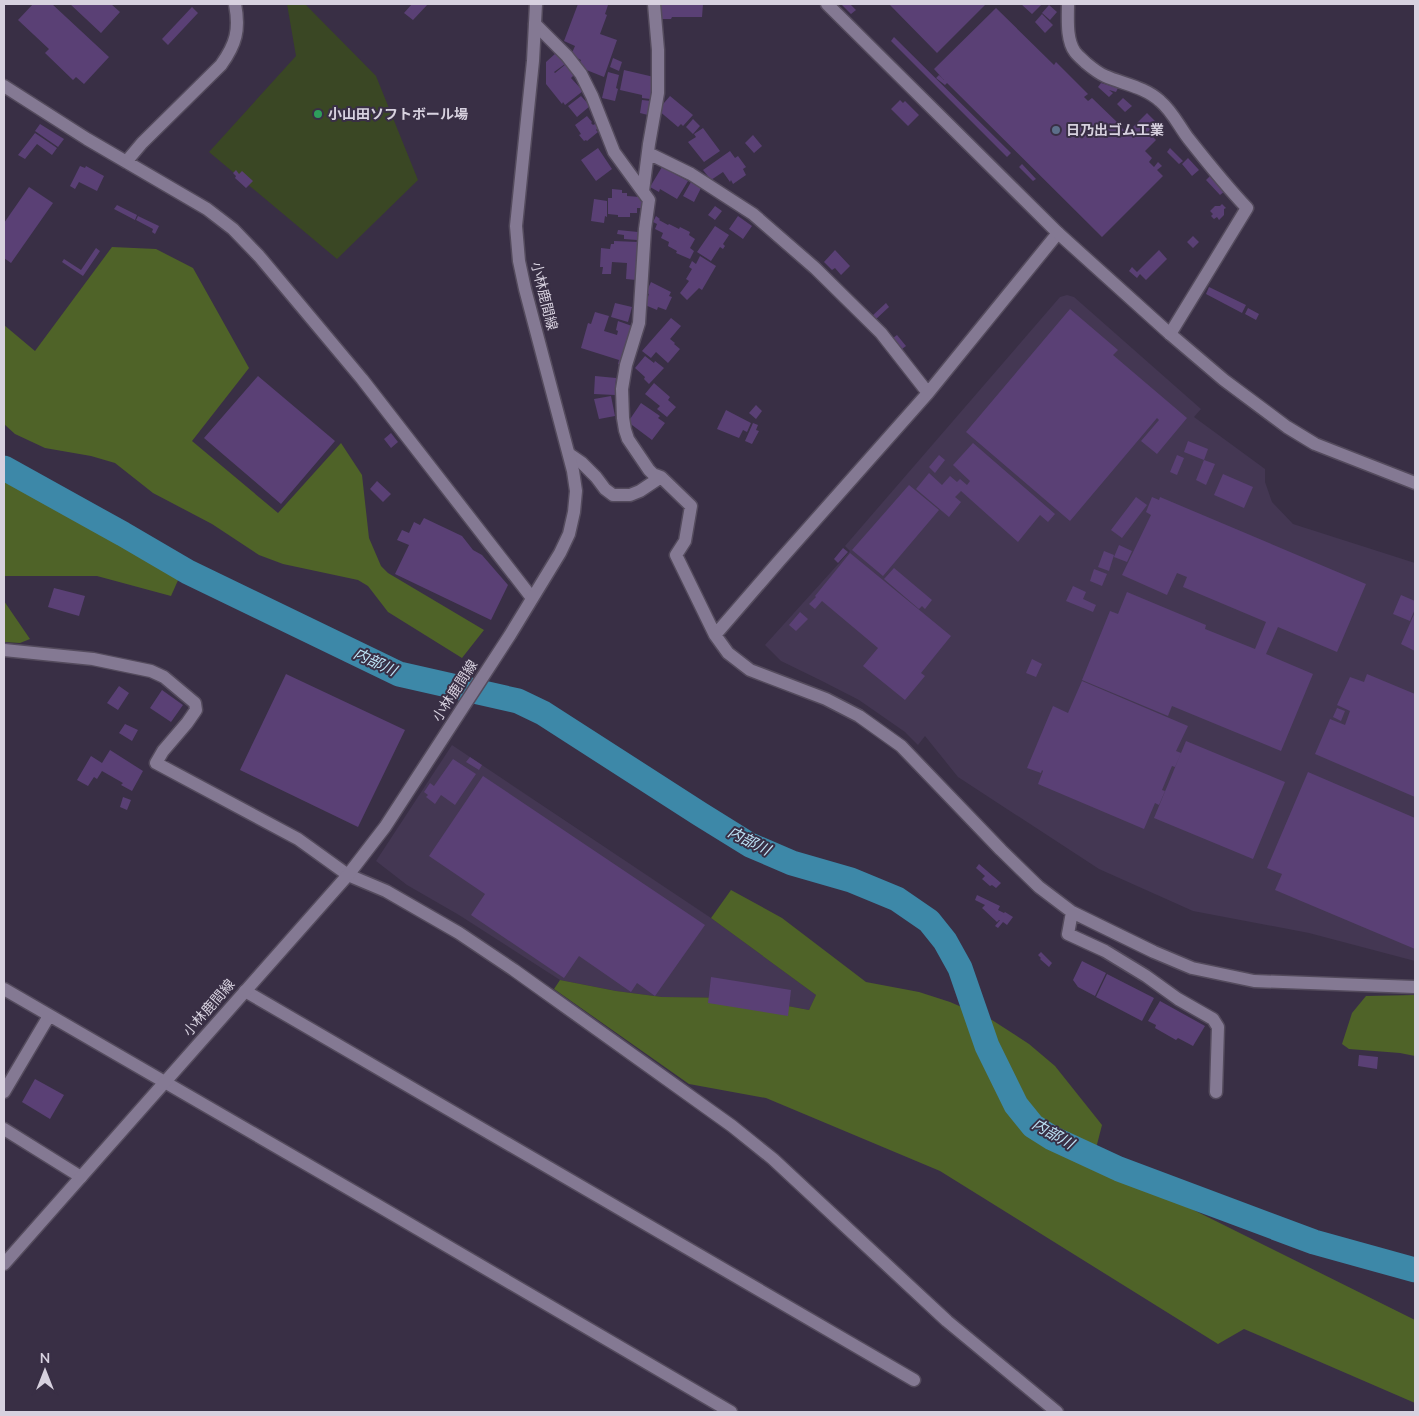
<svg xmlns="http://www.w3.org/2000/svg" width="1419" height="1416" viewBox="0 0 1419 1416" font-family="'Nunito Sans','Noto Sans JP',sans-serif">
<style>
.built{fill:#443753}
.green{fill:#3a4724}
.forest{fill:#4f6328}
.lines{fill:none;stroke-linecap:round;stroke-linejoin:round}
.river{stroke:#3d88a8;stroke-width:25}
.building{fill:#5a4075}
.minor-casing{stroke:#544b5d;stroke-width:15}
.tertiary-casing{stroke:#544b5d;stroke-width:15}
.secondary-casing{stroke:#544b5d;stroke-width:15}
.minor{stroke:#847993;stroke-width:12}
.tertiary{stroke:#847993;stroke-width:12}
.secondary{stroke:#847993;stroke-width:12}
.leisure-dot{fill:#2e9e5b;stroke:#392f45;stroke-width:2}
.service-dot{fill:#5c6f8a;stroke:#392f45;stroke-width:2}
.labels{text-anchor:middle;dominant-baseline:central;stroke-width:4;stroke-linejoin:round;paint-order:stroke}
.poi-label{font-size:14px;font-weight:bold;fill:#d7d1df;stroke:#392f45;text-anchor:start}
.street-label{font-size:14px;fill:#d7d1df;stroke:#392f45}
.water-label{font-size:15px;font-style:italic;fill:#bee4f7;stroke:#392f45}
</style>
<rect width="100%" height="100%" fill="#392f45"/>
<!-- built -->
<path class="built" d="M1067 295 1074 297 1201 409 1194 417 1265 469V482L1272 502 1293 524 1415 563V961L1309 933 1193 911 1099 869 958 777 925 736 918 745 905 732 859 700 820 680 781 661 765 645 850 551 845 546 1060 297Z
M452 745 711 918 816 995 809 1010 744 998 662 997 616 991 560 980 459 915 407 885 376 861Z"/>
<!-- green -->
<path class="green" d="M287 4H305L376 76 418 180 337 259 209 152 296 56Z"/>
<!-- forest -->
<path class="forest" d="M112 247 156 249 193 268 249 368 192 441 278 513 341 443 362 475 369 538 381 566 388 573 484 630 462 658 388 612 368 586 358 580 283 564 259 555 212 524 153 493 115 463 91 456 45 448 15 434 4 424V325L35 351Z
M4 467 183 569 171 596 97 576H4Z
M4 601 30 639 20 643 4 642Z
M731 890 782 918 866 982 919 992 950 1002 992 1020 1029 1044 1055 1066 1102 1125 1093 1160 1415 1320V1403L1244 1329 1218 1344 940 1171 766 1098 689 1084 554 989 560 980 616 991 662 997 744 998 809 1010 816 995 711 918Z
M1415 995V1056L1400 1053 1349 1049 1342 1044 1352 1013 1366 996Z"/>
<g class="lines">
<!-- river -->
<path class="river" d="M4 468 123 534 188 572 399 674 518 701 543 713 700 814 750 845 792 863 851 880 897 899 929 921 945 941 960 968 987 1046 1016 1105 1033 1126 1052 1138 1119 1169 1314 1242 1415 1270"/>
</g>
<!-- building -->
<path class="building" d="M33 4H52L109 57 84 84 76 77 73 80 45 53 49 49 18 20Z
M70 4H111L120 12 101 33Z
M412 4H428L413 20 404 13Z
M578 4H607L608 5 605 14 607 15 600 34 617 40 604 77 584 69 579 64 581 60 571 55 575 46 564 41Z
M659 4H703L702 17H672L671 19H659Z
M841 4H850L856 10 851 14Z
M889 4H986L937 53Z
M1021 4H1042L1032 14Z
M1049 5 1057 12 1050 20 1042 13Z
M192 7 198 13 168 45 162 39Z
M996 8 1054 65 1056 62 1088 94 1084 97 1088 101 1092 98 1119 124 1115 128 1119 132 1122 128 1127 133 1147 113 1157 123 1148 132 1156 140 1145 151 1152 158 1149 162 1154 167 1158 162 1162 166 1157 170 1163 176 1102 237 947 83 945 85 936 78 939 75 944 80 934 69Z
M1042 14 1053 25 1045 33 1035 22Z
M894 37 1011 153 1007 157 891 41Z
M556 53 565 64 554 72 555 73 566 64 575 74 571 78 583 91 565 105 563 102 562 104 546 84V62Z
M613 58 622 62 619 71 610 67Z
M624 70 654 77 650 99 642 98V95L620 90Z
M608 72 619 75 616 88 618 89 615 101 602 98Z
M1101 83 1118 88 1116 92 1109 90 1113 93 1109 97 1098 87Z
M581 96 590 106 577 117 568 106Z
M670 96 693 115 683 126 681 124 678 127 658 110Z
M1123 98 1132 106 1125 112 1117 104Z
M642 100 651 101 648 115 640 113Z
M900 100 903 103 905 101 919 115 908 126 891 109Z
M587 116 592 122 591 123 593 125 595 124 598 128 596 130 598 132 587 141 586 140 584 141 579 135 581 134 575 125Z
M693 119 700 126 693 134 686 127Z
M40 124 64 139 58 147 35 131Z
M703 128 720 151 704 162 688 142 696 137 694 134Z
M35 133 57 148 52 155 37 144 25 159 18 155Z
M753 135 762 146 754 153 745 143Z
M598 148 612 169 596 181 581 160Z
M1170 148 1183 161 1179 164 1167 152Z
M730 151 735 158 738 156 746 167 743 169 746 175 733 184 731 180 730 182 723 172 711 180 703 170Z
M1188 158 1199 170 1192 176 1182 164Z
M1022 164 1036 179 1033 181 1019 167Z
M80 166 85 168 86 166 104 176 97 191 79 182 75 189 70 186Z
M662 167 688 181 677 199 660 189 659 192 650 187Z
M236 170 239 174 242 171 253 181 246 188 235 178 236 176 233 173Z
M1211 175 1225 191 1220 195 1206 180Z
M691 182 701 188 694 202 683 196Z
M29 187 53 203 11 263 4 258V223Z
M612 189 622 190V193H627V196L640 197V201H643L642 208H637V213H630V217H618V215L608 214V198H612Z
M594 199 607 201V217L605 216 604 223 591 221Z
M1222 204 1226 208 1224 209V215L1219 220 1217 217 1214 219 1211 216 1213 214 1210 211 1215 206H1220Z
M117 205 137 215 135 220 114 209Z
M715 206 722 211 715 220 708 215Z
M138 216 159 226 155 234 152 232 153 229 136 220Z
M656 216 660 219 659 220 668 225 669 224 679 229 680 227 690 232 689 235 695 239 690 248 694 251 690 259 676 253 677 251 668 246 669 242 661 238 663 233 655 229 657 224 653 222Z
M738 216 752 226 743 239 729 229Z
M715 226 729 235 723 244 725 246 723 249 720 247 711 261 697 252Z
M618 230 638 232 637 240 624 239V235L617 234Z
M1193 236 1199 242 1193 248 1187 242Z
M614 241 638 242 636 280 626 279 627 263 612 262 611 274H602L603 267H600L601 248 610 249 611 244H614Z
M96 248 100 251 83 276 62 262 64 259 81 270Z
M835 250 850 266 841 275 835 268 832 270 824 262Z
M1159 250 1167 259 1146 280 1140 274 1137 278 1129 271 1132 267 1137 272Z
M700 256 716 266 702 290 699 288 687 300 680 293 689 281 686 279 692 269 689 267 692 261 696 264Z
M651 282 671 292 669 296 672 297 666 310 658 307 657 310 645 305 649 294 646 293Z
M1209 287 1246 305 1242 313 1206 294Z
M615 303 632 307 628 322 611 317Z
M886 303 889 307 875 320 872 316Z
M1248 308 1259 314 1256 320 1245 314Z
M1070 309 1118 350 1113 355 1187 418 1157 454 1141 441 1159 420 1157 418 1070 521 966 432Z
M595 312 609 316 604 331 617 335 618 331 616 330 618 321 632 326 621 365 618 364 619 360 581 348 588 323 591 324Z
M671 318 681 326 670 339 675 343 674 344 680 349 668 363 656 352 651 358 642 351Z
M897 335 906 346 902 349 893 338Z
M645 356 654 363 655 361 664 368 649 384 644 379 645 377 635 368Z
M258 376 335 441 281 504 204 438Z
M595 376 616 378 615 395 594 394Z
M654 383 670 397 668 400 676 407 667 417 657 409 660 406 645 394Z
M611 396 615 416 599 419 594 399Z
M641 403 660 416 658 418 665 423 652 440 628 422Z
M756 405 762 411 756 419 749 413Z
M726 410 751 423 747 432 743 430 739 438 717 429Z
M753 423 758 425 756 430 759 431 752 444 745 441Z
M391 433 398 442 391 448 384 439Z
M1188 441 1208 449 1204 460 1184 452Z
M973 443 1055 514 1048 522 1040 515 1018 542 961 491 955 497 961 502 949 517 916 489 929 473 942 485 950 476 957 482 960 479 967 485 970 481 953 465Z
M939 455 945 460 935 473 929 467Z
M1177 455 1184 458 1177 475 1170 472Z
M1204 460 1215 464 1206 485 1196 480Z
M1223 474 1253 487 1244 508 1214 495Z
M377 481 391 494 383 502 370 489Z
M909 485 939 510 883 576 852 550Z
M1136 497 1147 505 1122 538 1111 530Z
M1152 497 1159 500 1160 497 1366 584 1337 652 1278 627 1266 654 1313 674 1281 751 1172 706 1168 716 1082 680 1110 611 1118 614 1127 592 1206 625 1205 629 1255 649 1266 622 1183 587 1187 577 1177 573 1167 595 1122 575 1151 515 1146 512Z
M424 518 462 536 473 550 482 555 508 585 491 620 395 574 409 545 397 540 402 530 409 533 414 522 420 525Z
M1119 545 1132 551 1127 562 1114 557Z
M843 548 848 552 838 563 834 559Z
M1104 551 1114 555 1109 571 1098 567Z
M850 553 951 636 921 673 925 676 905 700 863 666 878 648 822 601 815 609 809 604 816 597 815 596Z
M894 568 932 600 925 609 922 606 919 609 884 579Z
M1094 569 1107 574 1102 586 1090 581Z
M1073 586 1086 592 1083 599 1096 605 1093 612 1066 601Z
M54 588 85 596 79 616 48 607Z
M1401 595 1415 601V609L1410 621 1393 614Z
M800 612 808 619 796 631 789 625Z
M1415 612V651L1401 644Z
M1032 659 1042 664 1036 677 1026 673Z
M286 674 405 730 358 827 240 770Z
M1367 674 1415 694V797L1315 754 1330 719 1345 725 1350 711 1337 705 1350 677 1364 682Z
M1082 681 1188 726 1176 751 1181 753 1175 767 1172 766 1162 790 1165 791 1159 805 1155 803 1144 829 1038 784 1043 771 1042 770 1041 773 1027 768 1053 706 1068 713Z
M119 686 129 693 118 710 107 703Z
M162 690 183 705 171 722 150 708Z
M1337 708 1345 711 1341 721 1333 717Z
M125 724 138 730 132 741 119 733Z
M1186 741 1285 782 1253 859 1154 818Z
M110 750 143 771 132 791 121 785 123 783 102 771 97 779 94 777 88 786 77 780 91 756 102 763Z
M470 757 482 765 479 770 466 762Z
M453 759 476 774 455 805 441 795 435 804 426 797 428 795 424 792 430 783 434 786Z
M1308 772 1415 818V949L1275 890 1282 874 1267 868Z
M483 776 705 925 655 996 637 983 631 992 579 956 564 978 471 915 485 894 429 856Z
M123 797 131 800 127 810 120 807Z
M979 864 1001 883 996 888 992 885 990 886 982 879 985 876 976 868Z
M977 895 1000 906 998 910 1004 913 1005 912 1013 917 1007 925 1003 922 998 928 995 926 1000 920H999L997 922 982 908 985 905 975 900Z
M1041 952 1052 963 1049 967 1040 959 1041 958 1038 955Z
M1082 961 1106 973 1095 996 1078 987 1073 980Z
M1107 974 1154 998 1142 1021 1096 997Z
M711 977 791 990 788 1016 708 1003Z
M1160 1001 1205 1026 1193 1046 1178 1038 1176 1040 1155 1028 1156 1025 1148 1021Z
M1359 1055 1378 1057 1377 1069 1358 1066Z
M35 1079 64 1095 50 1119 22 1102Z"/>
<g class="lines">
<defs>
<path id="minor" d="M1068 4C1068 18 1066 40 1075 52 1078 56 1083 60 1086 63 1092 68 1098 73 1105 76 1123 84 1145 87 1160 101 1172 111 1179 126 1188 138 1207 162 1226 186 1247 208L1170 334
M535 24 567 56 581 74 592 96 614 152 649 200 645 229 639 323 626 365 622 389 623 418 625 430 628 439 649 470 653 474 661 477 640 491 630 495H613L605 489 596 477 582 463 569 454
M4 86 87 139 207 209 233 229 259 256 362 379 532 598
M648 153 691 174 753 214 815 268 881 333 928 393
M126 162 142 143 221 65C236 44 240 30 235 4
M643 191 649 144 658 93V50L654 4
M1058 233 928 393 780 560 715 635 728 653 750 670 826 699 859 716 901 746 1001 850 1039 887 1072 912 1154 952 1192 968 1254 981 1415 987
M661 477 691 506 685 541 676 555 715 635
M4 650 93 659 151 671 164 677 195 703 196 710 187 723 163 751 156 763 298 839 348 875 386 891 459 933 514 970 732 1126 773 1159 947 1321 1057 1412
M1072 912 1068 934 1105 951 1146 976 1178 999 1213 1019 1218 1027 1216 1092
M4 989 377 1205 731 1412
M245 991 914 1380
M4 1092 49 1016
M4 1129 81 1177"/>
<path id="tertiary" d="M827 4 1058 233 1170 334 1224 380 1287 427 1315 444 1415 483"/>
<path id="secondary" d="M4 1264 348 875 385 827 510 635 560 553 569 534 574 512 576 491 573 471 525 289 519 261 516 226 533 61 536 4"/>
</defs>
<!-- minor casing -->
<use href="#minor" class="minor-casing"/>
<!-- tertiary casing -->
<use href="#tertiary" class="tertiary-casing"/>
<!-- secondary casing -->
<use href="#secondary" class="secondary-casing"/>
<!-- minor -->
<use href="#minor" class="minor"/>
<!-- tertiary -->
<use href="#tertiary" class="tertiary"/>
<!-- secondary -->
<use href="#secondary" class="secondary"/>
</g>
<!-- markers -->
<circle class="leisure-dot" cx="318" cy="114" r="5"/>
<circle class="service-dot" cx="1056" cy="130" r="5"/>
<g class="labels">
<!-- poi labels -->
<g class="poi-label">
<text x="328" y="114">小山田ソフトボール場</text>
<text x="1066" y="130">日乃出ゴム工業</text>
</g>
<!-- street labels -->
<g class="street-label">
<text transform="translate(544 296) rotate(76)">小林鹿間線</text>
<text transform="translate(455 691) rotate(-57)">小林鹿間線</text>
<text transform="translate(209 1008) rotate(-49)">小林鹿間線</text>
</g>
<!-- water labels -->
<g class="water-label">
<text transform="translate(375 662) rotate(25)">内部川</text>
<text transform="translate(749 841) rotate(27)">内部川</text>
<text transform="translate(1053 1134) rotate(30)">内部川</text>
</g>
</g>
<!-- border -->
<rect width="1419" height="1416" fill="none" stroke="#d7d1df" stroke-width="10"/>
<!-- north arrow -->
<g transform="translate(45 1371)" stroke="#392f45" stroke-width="4" paint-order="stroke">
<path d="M0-4L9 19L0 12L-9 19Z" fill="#d7d1df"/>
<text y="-8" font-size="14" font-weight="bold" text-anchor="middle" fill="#d7d1df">N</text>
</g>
</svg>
